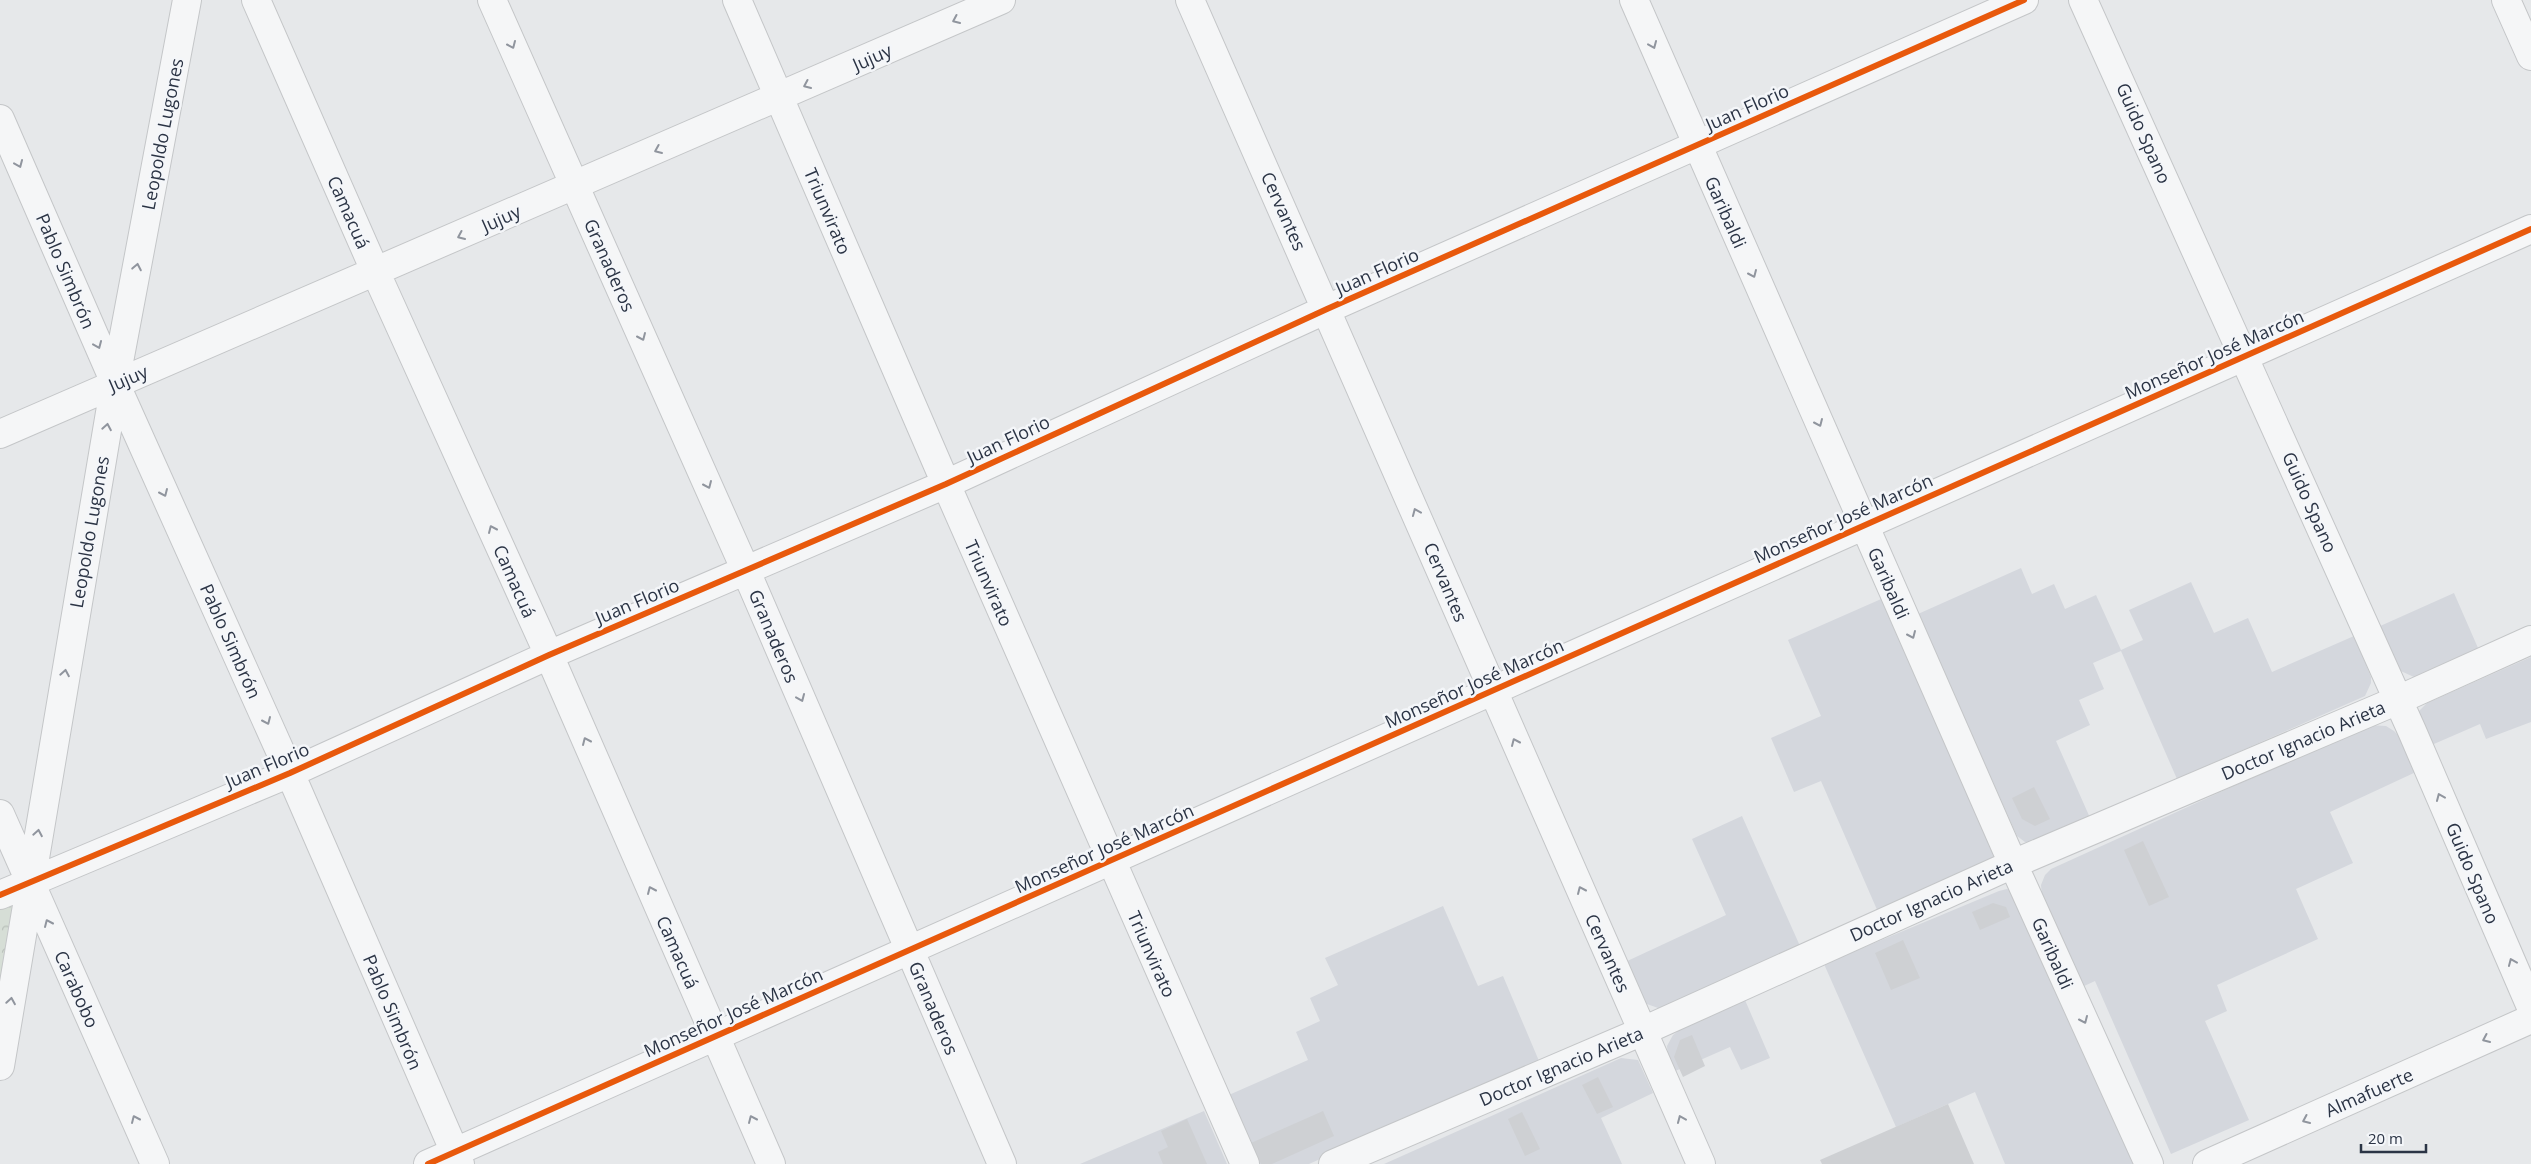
<svg xmlns="http://www.w3.org/2000/svg" width="2531" height="1164" viewBox="0 0 2531 1164" font-family="'Open Sans',sans-serif">
<style>
.built{fill:#d4d7dd}
.park{fill:url(#park-crowns)}
.building{fill:#ced0d3}
.lines{fill:none;stroke-linecap:round;stroke-linejoin:round}
.minor-casing{stroke:#c4c6c8;stroke-width:30}
.minor{stroke:#f5f6f7;stroke-width:28}
.cycleway-casing{stroke:#f4f6f9;stroke-width:9}
.cycleway{stroke:#e8590c;stroke-width:6}
.oneway{stroke:#90959e}
.labels{text-anchor:middle;dominant-baseline:central;stroke-width:5;stroke-linejoin:round;paint-order:stroke}
.street-label{font-size:18px;fill:#2b3445;stroke:#f4f6f9}
</style>
<defs>
<pattern id="park-crowns" width="20" height="18" patternUnits="userSpaceOnUse" patternTransform="scale(1.25)"><rect width="20" height="18" fill="#d6ded6"/><path d="M2 6a3 3 0 1 1 6 0M12 15a3 3 0 1 1 6 0" fill="none" stroke="#b8bfb9"/></pattern>
</defs>
<rect width="100%" height="100%" fill="#e6e8ea"/>
<!-- built -->
<path class="built" d="M2021 568 2032 594 2054 584 2065 609 2096 595 2121 650 2143 640 2129 610 2191 582 2214 633 2248 618 2272 672 2354 636 2371 677V683L2365 696 2177 779 2121 651 2093 663 2104 689 2079 700 2090 725 2056 741 2091 820 2034 843 2025 842 2017 836 1918 614Z
M2454 593 2478 648 2414 677 2394 668 2378 627Z
M1888 596 1995 854 1991 862 1878 912 1821 781 1794 792 1771 738 1821 716 1788 640Z
M2531 657V722L2486 739 2480 724 2427 747 2418 712 2427 703Z
M2368 725 2386 726 2394 731 2401 738 2416 772 2330 812 2353 863 2296 889 2318 939 2217 985 2227 1011 2205 1021 2249 1120 2171 1154 2095 981 2082 987 2042 896 2041 885 2045 875 2051 869Z
M1742 816 1800 946 1661 1009 1644 1003 1623 963 1726 915 1692 839Z
M2007 889 2014 892 2139 1164H2005L1975 1092 1896 1127 1824 964 1999 891Z
M1443 906 1478 986 1503 976 1539 1061 1309 1164H1249L1222 1098 1308 1060 1296 1032 1320 1021 1310 998 1338 985 1325 958Z
M1745 1000 1770 1058 1741 1070 1730 1047 1673 1072 1668 1060 1667 1046 1673 1035 1682 1028Z
M1621 1058 1638 1060 1653 1093 1601 1118 1622 1164H1384Z
M1204 1111 1227 1164H1080Z"/>
<!-- park -->
<path class="park" d="M0 899 15 903 0 996Z"/>
<!-- building -->
<path class="building" d="M2034 787 2050 819 2035 826 2022 819 2012 798Z
M2143 841 2169 897 2149 906 2124 850Z
M1993 903 2006 907 2010 917 1980 930 1972 912Z
M1903 940 1920 978 1891 990 1875 953Z
M1692 1035 1705 1066 1683 1077 1674 1057 1680 1040Z
M1598 1077 1613 1107 1597 1114 1582 1085Z
M1948 1104 1974 1164H1822L1820 1160Z
M1323 1111 1334 1136 1272 1164H1261L1251 1143Z
M1522 1112 1540 1149 1525 1156 1508 1119Z
M1187 1119 1207 1164H1163L1158 1152 1168 1147 1161 1131Z"/>
<g class="lines">
<defs>
<path id="minor" d="M256 0 376 273 549 655 771 1164
M492 0 746 571 1002 1164
M737 0 946 484 1245 1164
M1190 0 1701 1164
M1634 0 2013 864 2149 1164
M2083 0 2412 731 2531 1007
M2506 0 2531 56
M0 119 115 383 290 773 460 1164
M0 434 1001 0
M0 814 155 1164
M0 895 290 773 549 655 946 484 1327 309 2024 0
M0 1066 115 383 187 0
M428 1164 2531 229
M1333 1164 1643 1031 2013 864 2398 700 2531 640
M2207 1164 2531 1019"/>
</defs>
<!-- minor casing -->
<use href="#minor" class="minor-casing"/>
<!-- minor -->
<use href="#minor" class="minor"/>
<defs>
<path id="cycleway" d="M0 895 290 773 549 655 946 484 1327 309 2024 0
M428 1164 2531 229"/>
</defs>
<!-- cycleway casing -->
<use href="#cycleway" class="cycleway-casing"/>
<!-- cycleway -->
<use href="#cycleway" class="cycleway"/>
</g>
<!-- one-way arrows -->
<defs><path id="oneway-chevron" d="M-2-3.5L2.5 0L-2 3.5" fill="none" stroke-width="1.6" stroke-linecap="round" stroke-linejoin="round" transform="scale(1.25)"/></defs>
<g class="oneway">
<use href="#oneway-chevron" transform="translate(956 20) rotate(156)"/>
<use href="#oneway-chevron" transform="translate(512 45) rotate(66)"/>
<use href="#oneway-chevron" transform="translate(1653 45) rotate(67)"/>
<use href="#oneway-chevron" transform="translate(807 85) rotate(156)"/>
<use href="#oneway-chevron" transform="translate(658 150) rotate(157)"/>
<use href="#oneway-chevron" transform="translate(19 164) rotate(67)"/>
<use href="#oneway-chevron" transform="translate(461 236) rotate(156)"/>
<use href="#oneway-chevron" transform="translate(137 267) rotate(-79)"/>
<use href="#oneway-chevron" transform="translate(1753 274) rotate(66)"/>
<use href="#oneway-chevron" transform="translate(642 337) rotate(66)"/>
<use href="#oneway-chevron" transform="translate(98 345) rotate(67)"/>
<use href="#oneway-chevron" transform="translate(1819 423) rotate(66)"/>
<use href="#oneway-chevron" transform="translate(107 427) rotate(-80)"/>
<use href="#oneway-chevron" transform="translate(708 485) rotate(66)"/>
<use href="#oneway-chevron" transform="translate(164 493) rotate(66)"/>
<use href="#oneway-chevron" transform="translate(1416 512) rotate(-113)"/>
<use href="#oneway-chevron" transform="translate(492 529) rotate(-114)"/>
<use href="#oneway-chevron" transform="translate(1912 635) rotate(66)"/>
<use href="#oneway-chevron" transform="translate(65 673) rotate(-80)"/>
<use href="#oneway-chevron" transform="translate(801 698) rotate(67)"/>
<use href="#oneway-chevron" transform="translate(267 721) rotate(66)"/>
<use href="#oneway-chevron" transform="translate(586 741) rotate(-114)"/>
<use href="#oneway-chevron" transform="translate(1515 742) rotate(-114)"/>
<use href="#oneway-chevron" transform="translate(2440 797) rotate(-113)"/>
<use href="#oneway-chevron" transform="translate(38 833) rotate(-80)"/>
<use href="#oneway-chevron" transform="translate(651 890) rotate(-114)"/>
<use href="#oneway-chevron" transform="translate(1581 890) rotate(-114)"/>
<use href="#oneway-chevron" transform="translate(48 923) rotate(-114)"/>
<use href="#oneway-chevron" transform="translate(2512 962) rotate(-113)"/>
<use href="#oneway-chevron" transform="translate(11 1001) rotate(-81)"/>
<use href="#oneway-chevron" transform="translate(2084 1020) rotate(66)"/>
<use href="#oneway-chevron" transform="translate(2486 1039) rotate(156)"/>
<use href="#oneway-chevron" transform="translate(135 1119) rotate(-114)"/>
<use href="#oneway-chevron" transform="translate(752 1119) rotate(-114)"/>
<use href="#oneway-chevron" transform="translate(1681 1119) rotate(-113)"/>
<use href="#oneway-chevron" transform="translate(2306 1120) rotate(156)"/>
</g>
<g class="labels">
<!-- street labels -->
<g class="street-label">
<text transform="translate(872 57) rotate(-24)">Jujuy</text>
<text transform="translate(1747 107) rotate(-24)">Juan Florio</text>
<text transform="translate(2144 133) rotate(66)">Guido Spano</text>
<text transform="translate(162 134) rotate(-79)">Leopoldo Lugones</text>
<text transform="translate(828 211) rotate(67)">Triunvirato</text>
<text transform="translate(1284 211) rotate(66)">Cervantes</text>
<text transform="translate(349 212) rotate(66)">Camacuá</text>
<text transform="translate(1726 212) rotate(66)">Garibaldi</text>
<text transform="translate(501 218) rotate(-24)">Jujuy</text>
<text transform="translate(610 265) rotate(66)">Granaderos</text>
<text transform="translate(66 271) rotate(67)">Pablo Simbrón</text>
<text transform="translate(1377 271) rotate(-24)">Juan Florio</text>
<text transform="translate(2214 354) rotate(-24)">Monseñor José Marcón</text>
<text transform="translate(128 378) rotate(-23)">Jujuy</text>
<text transform="translate(1008 439) rotate(-25)">Juan Florio</text>
<text transform="translate(2310 502) rotate(66)">Guido Spano</text>
<text transform="translate(1843 518) rotate(-24)">Monseñor José Marcón</text>
<text transform="translate(89 532) rotate(-80)">Leopoldo Lugones</text>
<text transform="translate(515 581) rotate(66)">Camacuá</text>
<text transform="translate(1446 582) rotate(67)">Cervantes</text>
<text transform="translate(989 583) rotate(66)">Triunvirato</text>
<text transform="translate(1889 583) rotate(66)">Garibaldi</text>
<text transform="translate(637 601) rotate(-23)">Juan Florio</text>
<text transform="translate(774 636) rotate(67)">Granaderos</text>
<text transform="translate(231 641) rotate(66)">Pablo Simbrón</text>
<text transform="translate(1474 683) rotate(-24)">Monseñor José Marcón</text>
<text transform="translate(2303 740) rotate(-23)">Doctor Ignacio Arieta</text>
<text transform="translate(267 765) rotate(-23)">Juan Florio</text>
<text transform="translate(1104 848) rotate(-24)">Monseñor José Marcón</text>
<text transform="translate(2473 873) rotate(67)">Guido Spano</text>
<text transform="translate(1931 900) rotate(-24)">Doctor Ignacio Arieta</text>
<text transform="translate(678 952) rotate(66)">Camacuá</text>
<text transform="translate(1608 953) rotate(66)">Cervantes</text>
<text transform="translate(2053 953) rotate(66)">Garibaldi</text>
<text transform="translate(1152 954) rotate(66)">Triunvirato</text>
<text transform="translate(77 989) rotate(66)">Carabobo</text>
<text transform="translate(934 1008) rotate(67)">Granaderos</text>
<text transform="translate(393 1012) rotate(67)">Pablo Simbrón</text>
<text transform="translate(733 1012) rotate(-24)">Monseñor José Marcón</text>
<text transform="translate(1561 1066) rotate(-23)">Doctor Ignacio Arieta</text>
<text transform="translate(2369 1092) rotate(-24)">Almafuerte</text>
</g>
</g>
<!-- scale -->
<path d="M2361 1144v8h65v-8" fill="none" stroke="#2b3445" stroke-width="2.5"/>
<text x="2368" y="1144" font-size="15" fill="#2b3445" stroke="#f4f6f9" stroke-width="4" paint-order="stroke">20 m</text>
</svg>
